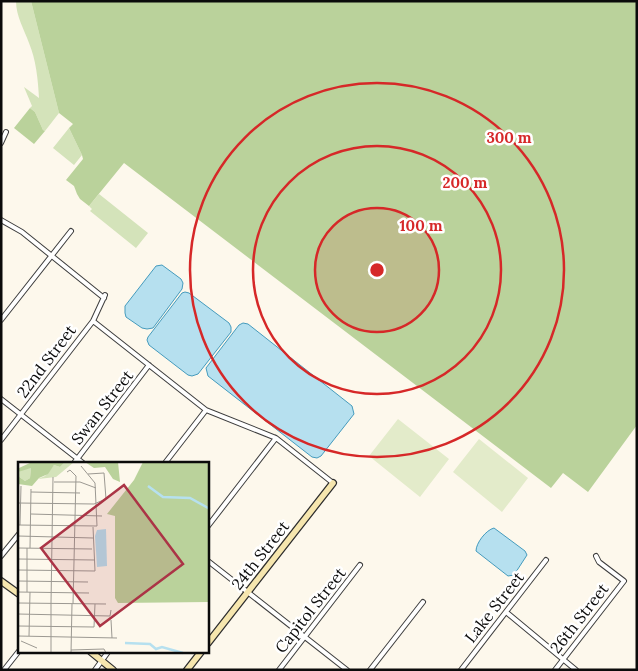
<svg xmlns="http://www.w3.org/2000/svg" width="638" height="671" viewBox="0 0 638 671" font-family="Lora,serif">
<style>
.green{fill:#d4e3ba}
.forest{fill:#bad29b}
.pitch{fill:#e3ebca}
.water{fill:#b6e0ef;stroke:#459bbd}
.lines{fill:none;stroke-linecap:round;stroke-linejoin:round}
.street-casing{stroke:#3e3e3e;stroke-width:6}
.secondary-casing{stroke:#2d2d2d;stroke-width:8}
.street{stroke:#fff;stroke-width:4}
.secondary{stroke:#f6e6ae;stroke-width:5.5}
.ring{fill:none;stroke:#d62828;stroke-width:2.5}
.labels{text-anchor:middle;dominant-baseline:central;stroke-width:5;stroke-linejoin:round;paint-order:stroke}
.street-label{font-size:16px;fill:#0b0b0b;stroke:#fff}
.inset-river{fill:none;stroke:#b6e0ef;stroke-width:2.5}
.inset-road{fill:none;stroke:#9c9992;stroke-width:1}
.view{fill:#ab3446;fill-opacity:0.15;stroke:#ab3446;stroke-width:2.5}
.inset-edge{fill:none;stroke:#0b0b0b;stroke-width:2.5}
.centre{fill:#d62828;stroke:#fff;stroke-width:2.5}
.ring-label{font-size:15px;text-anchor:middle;font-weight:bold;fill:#d62828;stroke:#fff;stroke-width:5;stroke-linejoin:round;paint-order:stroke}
</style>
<rect width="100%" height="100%" fill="#fdf8ec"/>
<!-- green -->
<path class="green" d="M16 1H31L59 113 45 131 43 130 35 112 30 108 32 106 24 87 39 98C38 79 36 60 29 43 24 29 16 16 16 1Z
M69 128 82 155 74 165 53 148Z
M99 194 148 233 136 248 90 211 92 209 89 206Z"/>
<!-- forest -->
<path class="forest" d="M31 1H637V425L588 492 563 473 551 488 124 163 89 206 80 199 77 194 74 186 66 180 83 159 82 155 69 128 73 124 59 113Z
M30 108 35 112 43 130 45 131 34 144 14 128Z"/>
<!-- pitch -->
<path class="pitch" d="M398 419 449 459 420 497 369 456Z
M479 439 528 478 502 512 453 472Z"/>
<!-- water -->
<path class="water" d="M162 265 181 279 183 283 182 289 153 328 147 329 142 328 126 317 125 313V306L156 266Z
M185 292 189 293 229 323 231 327V332L198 374 192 376 188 375 149 345 147 340 148 337 182 293Z
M243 323 248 324 352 406 354 414 321 456 317 458 312 457 208 376 206 368 239 325Z
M494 528 525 551 527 555 514 575 508 576 476 551C476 543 486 530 494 528Z"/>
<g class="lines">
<defs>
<path id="street" d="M1 143 6 132
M1 220 22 232 104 298
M1 320 71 231
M93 321 206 410 276 438 333 483
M1 399 83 463
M1 440 93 321 105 295
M74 463 149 365
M165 463 206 410
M208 526 276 438
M1 556 19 534
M208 561 347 670
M506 612 576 670
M4 670 19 651
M95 670 108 652
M279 670 360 565
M370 670 423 602
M461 670 546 560
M555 670 624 581 599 562 596 556"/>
<path id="secondary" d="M1 581 19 594
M208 643 333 483
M91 652 113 670
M187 670 201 652"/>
</defs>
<!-- street casing -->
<use href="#street" class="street-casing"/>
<!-- secondary casing -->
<use href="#secondary" class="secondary-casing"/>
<!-- street -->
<use href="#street" class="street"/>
<!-- secondary -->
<use href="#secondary" class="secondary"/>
</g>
<!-- distance rings -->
<circle cx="377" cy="270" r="62" fill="#d62828" fill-opacity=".12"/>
<g class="ring">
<circle cx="377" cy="270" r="62"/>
<circle cx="377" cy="270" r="124"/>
<circle cx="377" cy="270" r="187"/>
</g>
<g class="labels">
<!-- street labels -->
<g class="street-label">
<text transform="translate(46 361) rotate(-53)">22nd Street</text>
<text transform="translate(102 407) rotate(-52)">Swan Street</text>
<text transform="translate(260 555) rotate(-52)">24th Street</text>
<text transform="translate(494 607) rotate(-52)">Lake Street</text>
<text transform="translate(310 610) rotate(-52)">Capitol Street</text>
<text transform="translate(579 618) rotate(-52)">26th Street</text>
</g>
</g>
<!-- overview -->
<g transform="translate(18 462)">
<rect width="191" height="191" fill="#fdf8ec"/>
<path d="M47 0H56L38 15 20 17 27 14 36 3 42 5ZM13 6 12 16 7 19 0 14 2 7Z" fill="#d4e3ba"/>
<path d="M14 0H47L42 5 36 3 30 12 21 16 14 24 0 22V14L7 19 12 16 13 6 0 10 1 6ZM67 0H100L102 20 95 17 87 5 76 6ZM125 0H191V140L100 141 97 136V54L89 52 116 18Z" fill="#bad29b"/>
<path d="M88 67 89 104 79 105 77 74 79 68Z" fill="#b6e0ef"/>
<path class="inset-river" d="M130 24 145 35 172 36 192 47M107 181 132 182 138 187 144 185 165 191"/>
<path class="inset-road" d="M63 4 77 21 79 64M49 10 52 8 58 14 55 142M70 12 86 11 88 37M36 20H62L78 26M13 30 62 31M0 41 76 42 90 36M13 52 84 54M0 63 79 64M2 63 3 24M0 74 75 76M0 86 74 87M12 86 13 27M0 97 77 98M0 108 77 109 75 65M0 119 70 120M0 130 71 131M9 130V86M0 141 88 142M33 141 35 15M33 141V191M0 152 92 154 93 148M93 158 94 176M0 164 76 165 77 142M0 174 99 176M11 174 12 130M3 179 19 186M53 188 86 187 88 191M53 191 54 142"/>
<path class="view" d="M106 23 165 102 82 164 23 86Z"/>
<rect width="191" height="191" class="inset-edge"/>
</g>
<circle cx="377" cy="270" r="8" class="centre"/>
<g class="ring-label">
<text x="509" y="143">300 m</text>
<text x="465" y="188">200 m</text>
<text x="421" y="231">100 m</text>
</g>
<!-- border -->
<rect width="638" height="671" fill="none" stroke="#0b0b0b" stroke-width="5"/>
</svg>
